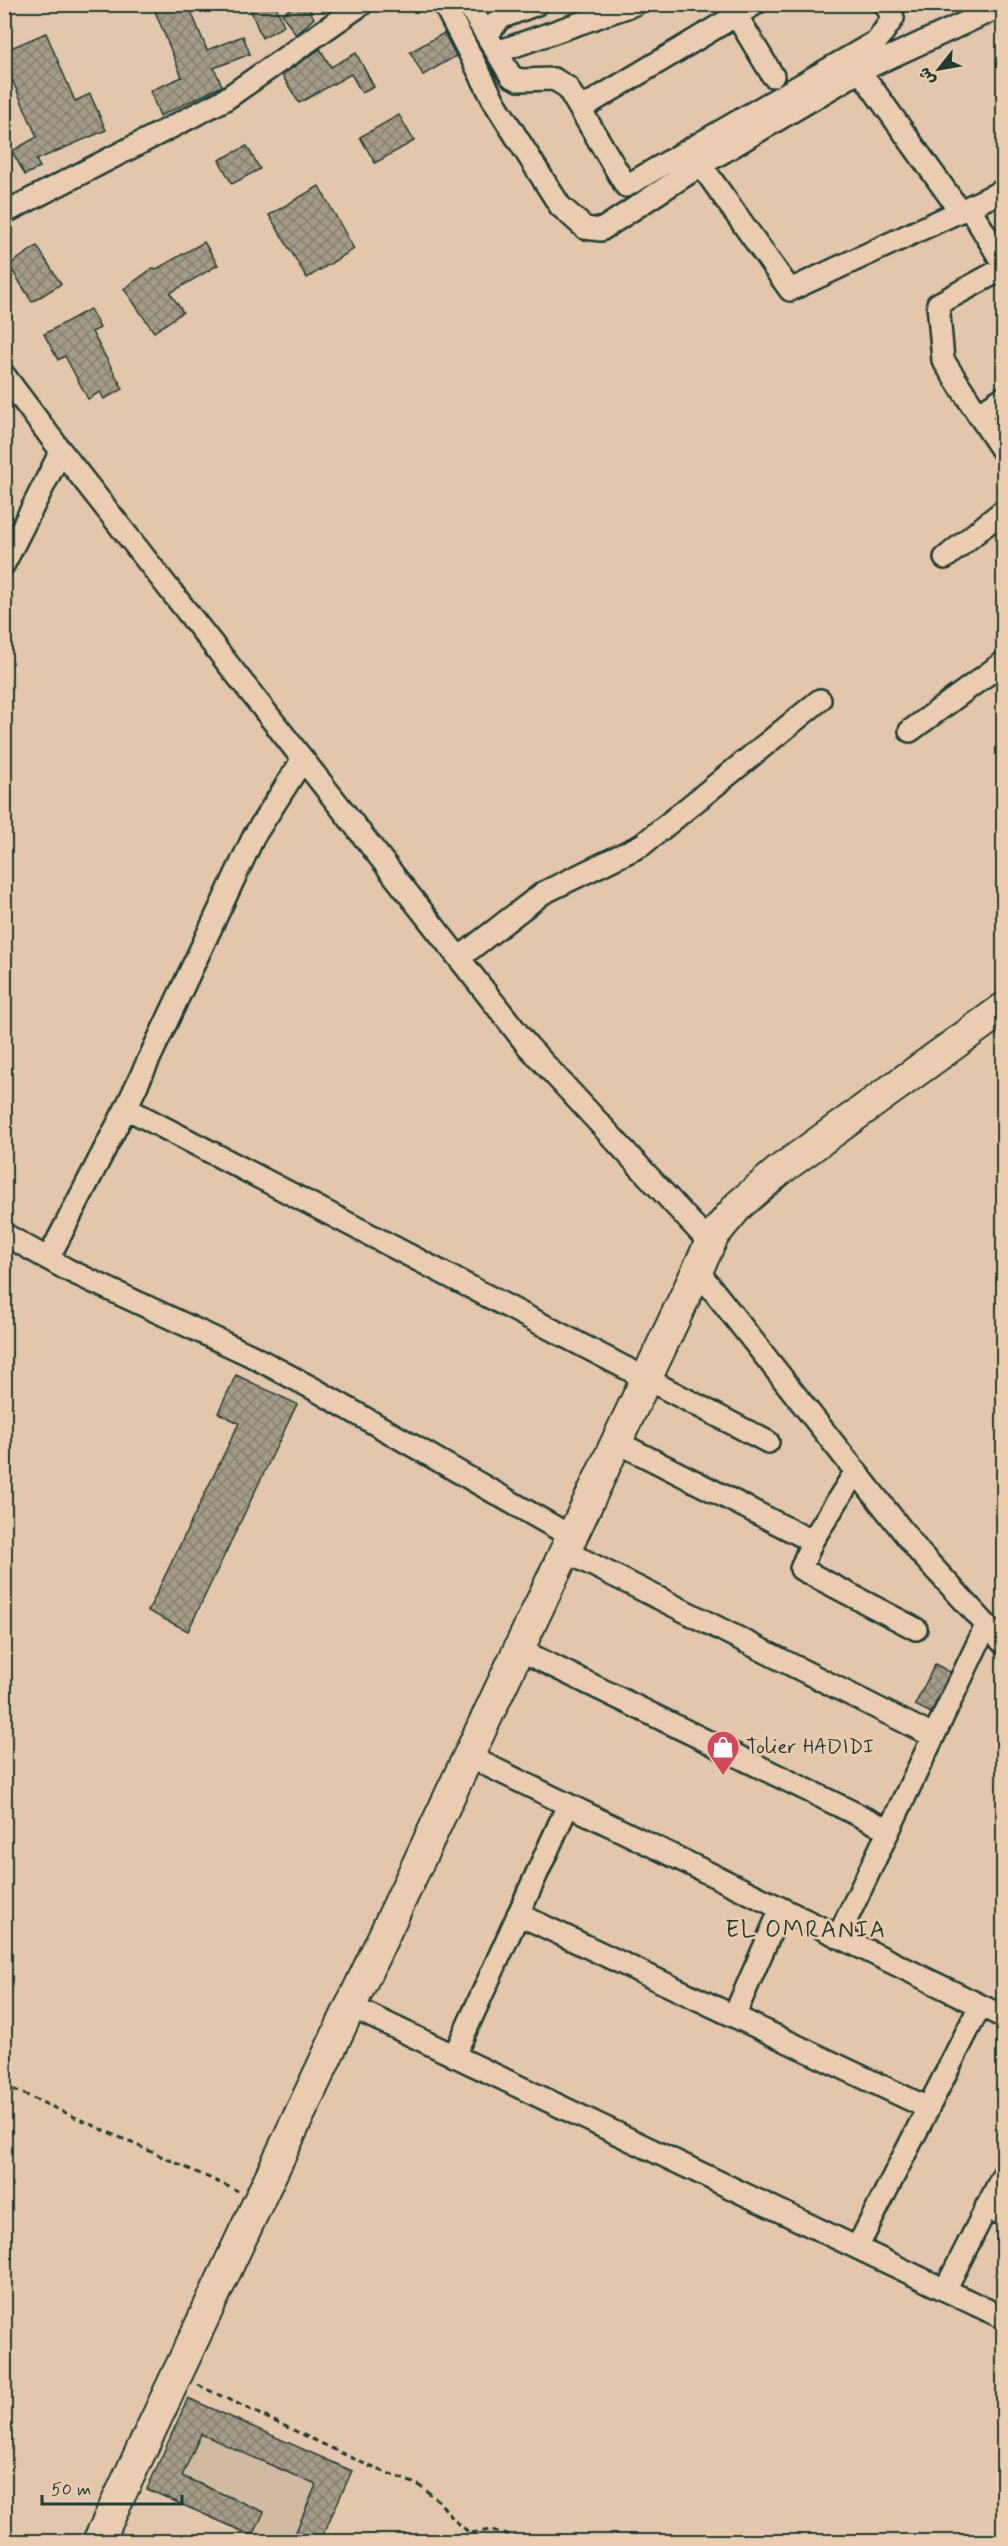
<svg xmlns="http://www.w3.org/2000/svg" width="1008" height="2546" viewBox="0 0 1008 2546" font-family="Mynerve,'Playpen Sans Arabic',sans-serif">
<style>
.built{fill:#d0baa1}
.building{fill:url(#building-cross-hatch);stroke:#1f3d34;stroke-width:1.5}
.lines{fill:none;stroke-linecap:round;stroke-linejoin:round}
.street-casing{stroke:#1f3d34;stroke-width:26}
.secondary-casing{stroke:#1f3d34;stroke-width:34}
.path{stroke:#1f3d34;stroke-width:3;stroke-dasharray:6 4.5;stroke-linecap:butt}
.street{stroke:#eacdb1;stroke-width:21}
.secondary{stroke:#eacdb1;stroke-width:30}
.labels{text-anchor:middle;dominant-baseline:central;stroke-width:5;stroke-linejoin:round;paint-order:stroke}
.poi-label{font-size:21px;fill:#1f3d34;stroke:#eacdb1;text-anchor:start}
.quarter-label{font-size:24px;letter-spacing:1.5px;fill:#1f3d34;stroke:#eacdb1}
</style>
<defs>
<pattern id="building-cross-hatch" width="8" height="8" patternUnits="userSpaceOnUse" patternTransform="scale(1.5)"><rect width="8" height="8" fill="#a59c87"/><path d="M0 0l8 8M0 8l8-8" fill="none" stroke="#86806f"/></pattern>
</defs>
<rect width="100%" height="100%" fill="#e2c7ac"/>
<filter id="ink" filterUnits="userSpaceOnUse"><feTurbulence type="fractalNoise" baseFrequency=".0167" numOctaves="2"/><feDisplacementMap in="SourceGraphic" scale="12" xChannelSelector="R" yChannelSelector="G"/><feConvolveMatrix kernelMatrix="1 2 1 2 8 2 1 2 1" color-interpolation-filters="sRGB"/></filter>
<g filter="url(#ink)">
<!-- built -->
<path class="built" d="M188 2398 352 2471 320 2541H262L147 2489Z"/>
<!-- building -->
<path class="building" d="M152 4H188L207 50 243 36 250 54 214 68 222 86 160 116 150 91 182 77Z
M248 4H275L284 26 262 38Z
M297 4H306L314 18 296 35 282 14Z
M46 33 75 101 90 94 106 130 36 160 40 167 25 175 12 151 37 137 4 61V51Z
M444 33 456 56 423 75 410 52Z
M320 49 331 67 356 53 374 87 362 93 351 74 299 103 282 75Z
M399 115 414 141 375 163 360 137Z
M247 146 260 169 232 184 219 160Z
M319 186 354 249 307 278 269 215Z
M204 242 218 265 170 293 183 312 154 332 124 289 153 268 155 270Z
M37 246 61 284 32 302 9 265Z
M90 309 100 328 92 332 123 389 104 399 100 392 88 399 65 356 58 360 44 334Z
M236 1375 297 1404 188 1631 148 1611 239 1423 218 1413Z
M935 1664 950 1672 931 1713 915 1705Z
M188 2398 352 2471 320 2541H292L316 2485 201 2434 182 2476 264 2512 253 2536 147 2489Z"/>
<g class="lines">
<defs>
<path id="street" d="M444 4 495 103 560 206 585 228 601 230 701 165 860 71 997 8
M468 4 511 76 519 80 554 79 567 87 626 186 877 41 893 18 885 4
M730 5 773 76
M487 35 500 18 537 4
M497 52 635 4
M860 71 960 211
M580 109 755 4
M701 165 790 290 969 207 1004 265
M969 207 1004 190
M4 213 224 100 362 4
M1004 268 938 304 943 360 978 414 1004 397
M4 375 61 451 527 1045 710 1243
M978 414 1004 453
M945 558 1004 510
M4 564 61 451
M910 731 1004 662
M459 958 543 893 642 845 820 700
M126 1108 768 1442
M4 1234 68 1270 250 1355 314 1389 572 1537
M48 1259 126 1108 254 836 303 759
M698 1271 920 1553 1004 1644
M617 1442 812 1541
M856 1471 812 1541 801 1569 916 1629
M565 1551 933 1736
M518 1649 889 1830
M468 1756 1004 2017
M518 1914 928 2108
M838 1937 986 1626
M350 2006 1004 2318
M734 2016 781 1909
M454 2056 568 1805
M986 2207 1004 2215
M857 2248 980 2006
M945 2290 1004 2173"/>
<path id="secondary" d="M98 2542 714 1235 739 1205 780 1170 1004 1008"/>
</defs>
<!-- street casing -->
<use href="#street" class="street-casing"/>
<!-- secondary casing -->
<use href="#secondary" class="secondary-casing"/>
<!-- path -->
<path class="path" d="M4 2085 238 2191
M198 2385 369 2466 419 2485 438 2500 454 2520 470 2533 492 2530 534 2542"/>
<!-- street -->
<use href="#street" class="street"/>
<!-- secondary -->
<use href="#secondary" class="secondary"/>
</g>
</g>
<!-- icons -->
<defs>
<symbol id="shop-pin" viewBox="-11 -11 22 30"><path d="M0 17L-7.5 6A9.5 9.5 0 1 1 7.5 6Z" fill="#d1495b" stroke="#eacdb1"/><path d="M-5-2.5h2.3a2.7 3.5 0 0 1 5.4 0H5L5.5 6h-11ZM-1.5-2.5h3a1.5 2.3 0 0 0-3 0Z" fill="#fff"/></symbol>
</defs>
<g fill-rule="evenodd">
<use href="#shop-pin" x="704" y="1728" width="38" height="52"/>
</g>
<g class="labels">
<!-- poi labels -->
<g class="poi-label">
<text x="746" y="1747">Tolier HADIDI</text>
</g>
<!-- quarter labels -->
<g class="quarter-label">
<text x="806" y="1930">EL OMRANIA</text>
</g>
</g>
<!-- margin -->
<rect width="1008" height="2546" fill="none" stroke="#eacdb1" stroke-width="24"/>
<rect x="12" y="12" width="984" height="2522" fill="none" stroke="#1f3d34" stroke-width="2" filter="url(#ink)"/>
<!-- north arrow -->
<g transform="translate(939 69) rotate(239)" stroke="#eacdb1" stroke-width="4.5" paint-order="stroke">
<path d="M0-4.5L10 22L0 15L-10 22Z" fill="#1f3d34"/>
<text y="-9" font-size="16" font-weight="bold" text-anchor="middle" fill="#1f3d34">ش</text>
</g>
<!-- scale -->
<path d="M42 2495v9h140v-9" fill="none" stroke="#1f3d34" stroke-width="3"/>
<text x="51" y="2495" font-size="18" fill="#1f3d34" stroke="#eacdb1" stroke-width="4.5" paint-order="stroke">50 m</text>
</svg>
